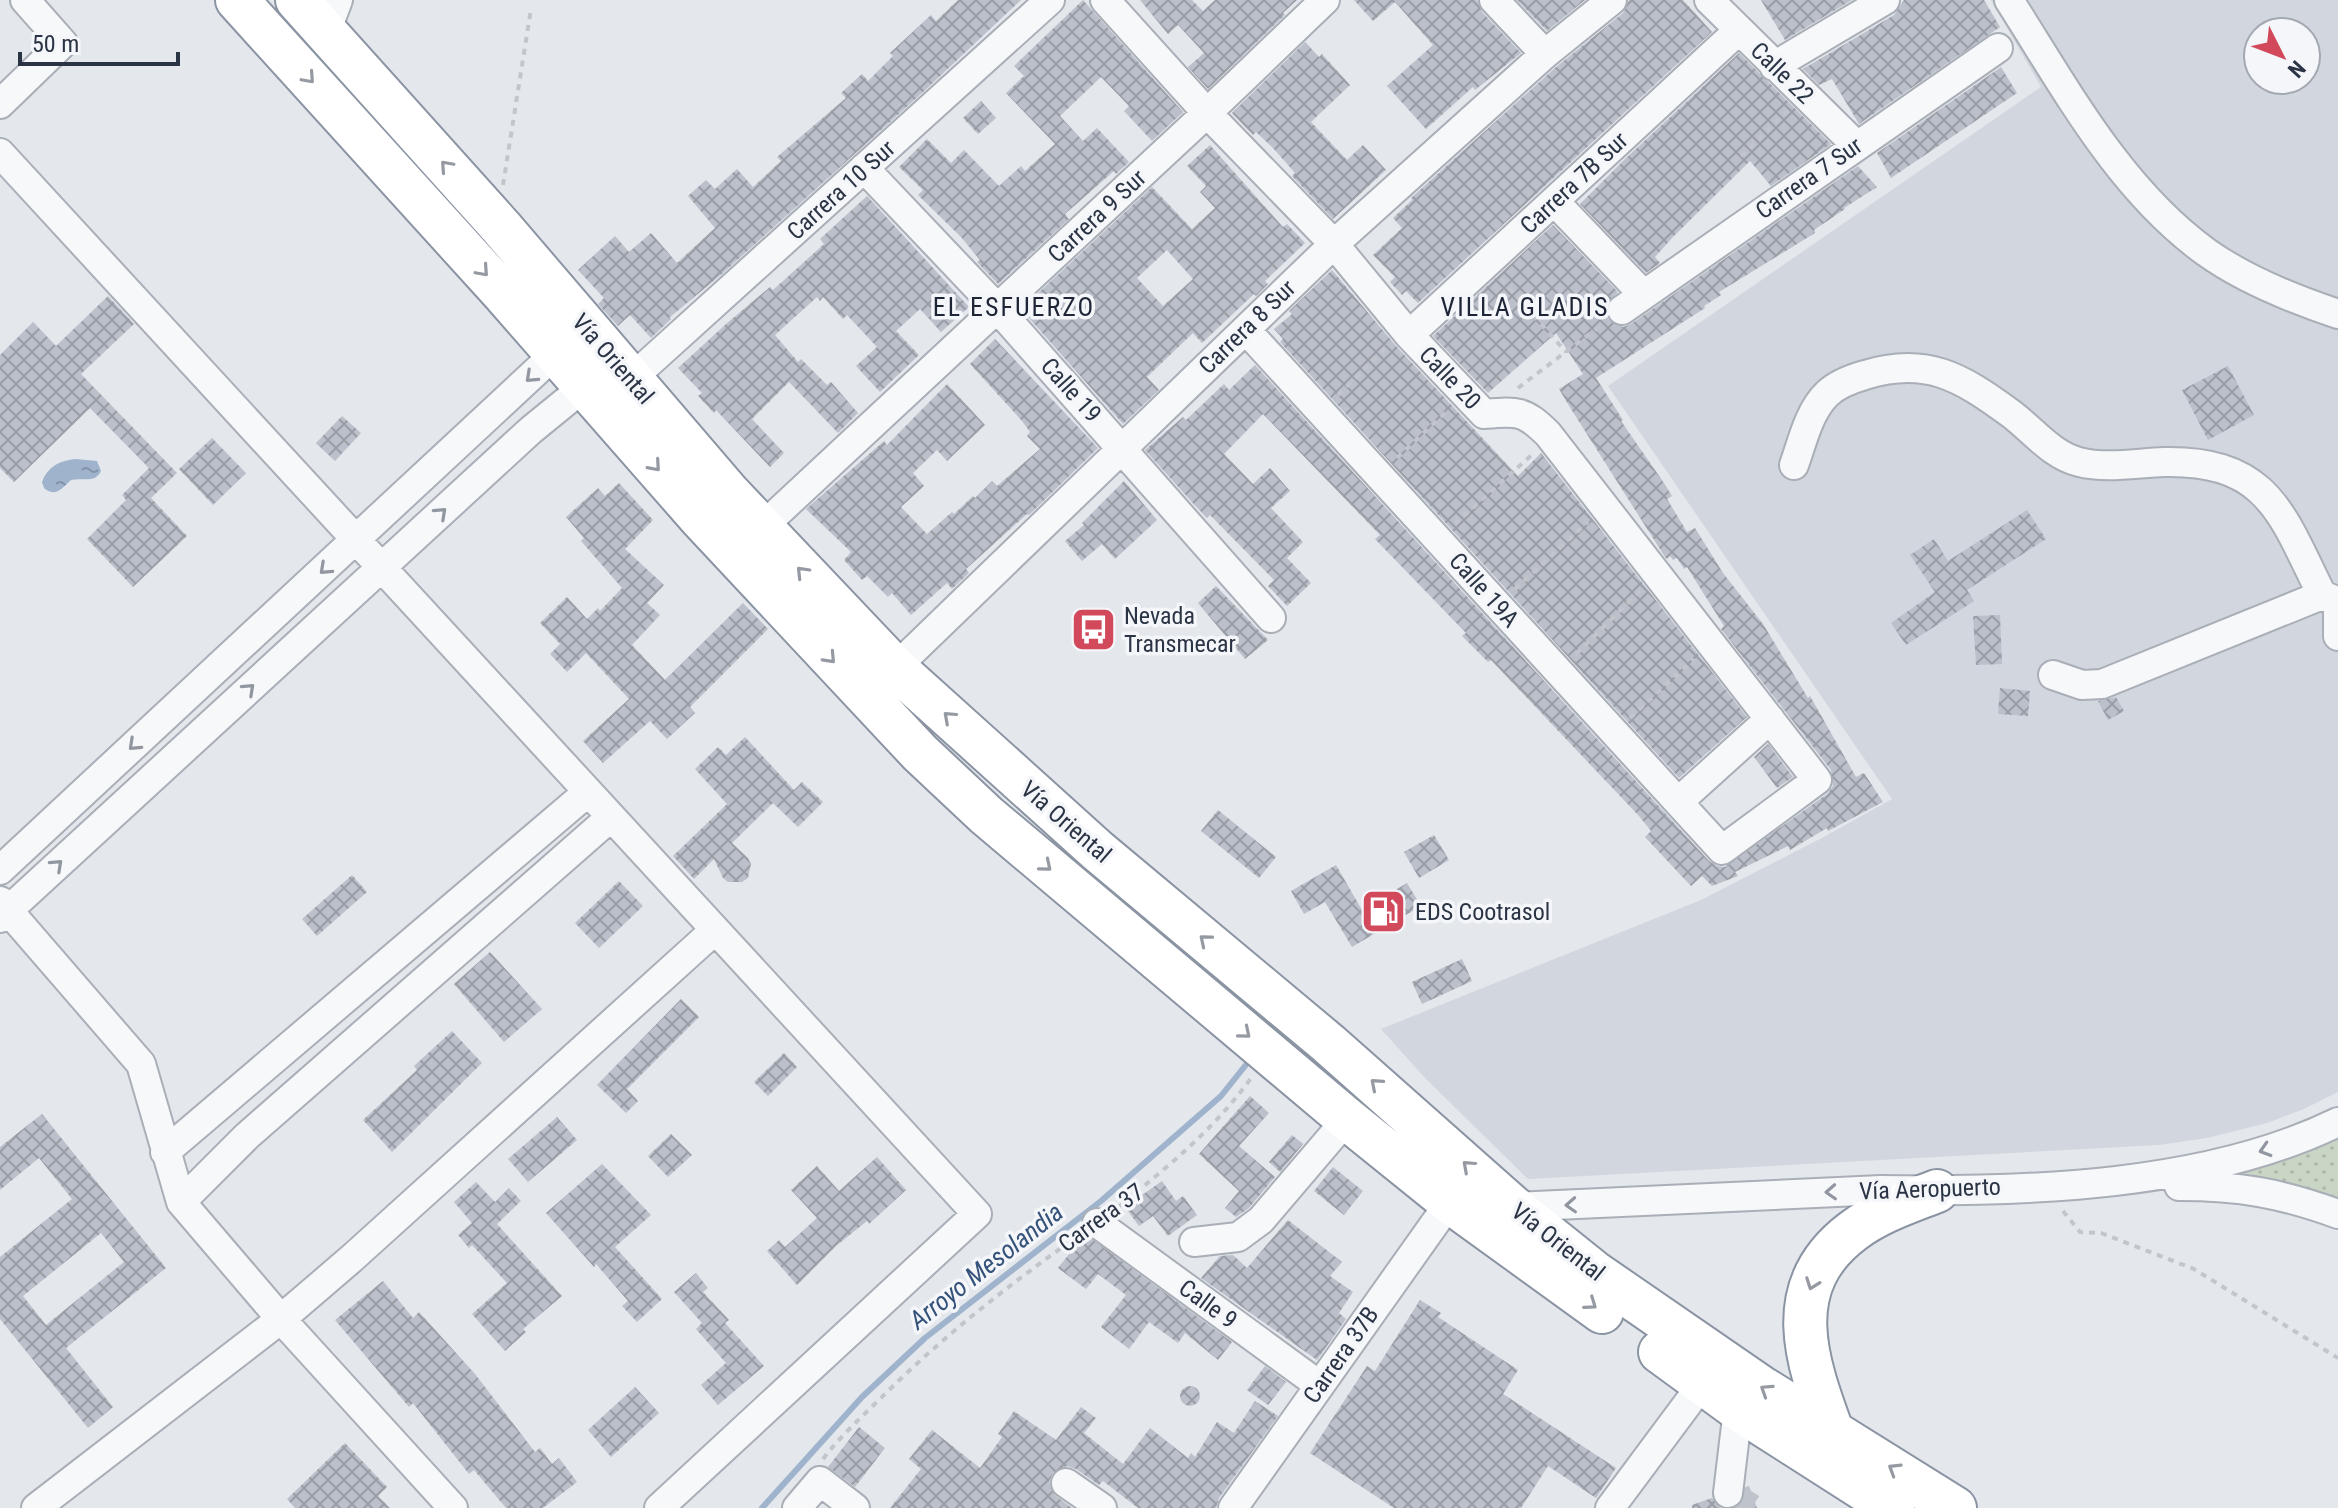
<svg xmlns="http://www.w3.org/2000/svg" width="2338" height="1508" viewBox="0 0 2338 1508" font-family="'Roboto Condensed',sans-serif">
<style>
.built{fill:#d2d6de;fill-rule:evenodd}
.grass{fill:url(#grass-dots)}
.water{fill:url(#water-ripples)}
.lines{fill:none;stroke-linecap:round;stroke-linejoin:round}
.stream{stroke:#9fb4cc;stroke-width:6}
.building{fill:url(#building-cross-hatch);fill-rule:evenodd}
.minor-tunnel{stroke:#bfc3cb;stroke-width:28;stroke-dasharray:28 14;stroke-linecap:butt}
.minor-casing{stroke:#a9aeb7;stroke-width:32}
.highway-casing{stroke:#8b94a3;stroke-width:46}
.path{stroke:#c2c5cb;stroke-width:4;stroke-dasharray:6 6;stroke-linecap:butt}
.minor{stroke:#f7f8fa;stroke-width:28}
.highway{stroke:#fff;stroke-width:42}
.oneway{stroke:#959aa2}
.oneway2{stroke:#9196a0}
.labels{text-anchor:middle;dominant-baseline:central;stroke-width:7;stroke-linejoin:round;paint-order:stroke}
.street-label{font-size:24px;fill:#2b3445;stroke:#f4f6f9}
.poi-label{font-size:24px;fill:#2b3445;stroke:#f4f6f9;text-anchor:start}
.neighbourhood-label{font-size:26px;letter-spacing:2px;fill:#1d2536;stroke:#f4f6f9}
.water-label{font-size:26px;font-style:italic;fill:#34527a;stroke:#f4f6f9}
</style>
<defs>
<pattern id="grass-dots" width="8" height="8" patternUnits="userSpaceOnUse" patternTransform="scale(2)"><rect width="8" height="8" fill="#c9d6c5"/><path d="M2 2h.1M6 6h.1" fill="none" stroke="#adb8ab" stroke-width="1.8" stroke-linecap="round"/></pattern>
<pattern id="water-ripples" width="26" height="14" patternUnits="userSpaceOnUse" patternTransform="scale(2)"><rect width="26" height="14" fill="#9fb4cc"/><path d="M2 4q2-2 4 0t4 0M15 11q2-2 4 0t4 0" fill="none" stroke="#8293a7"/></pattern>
<pattern id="building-cross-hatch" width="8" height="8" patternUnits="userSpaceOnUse" patternTransform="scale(2)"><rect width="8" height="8" fill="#bbc0ca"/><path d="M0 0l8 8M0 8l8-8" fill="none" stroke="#989da6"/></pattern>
</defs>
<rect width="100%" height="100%" fill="#e4e7ec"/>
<!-- built -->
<path class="built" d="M1991 0H2338V1092L2304 1109 2267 1123 2207 1138 2159 1145 1528 1179 1426 1079 1381 1029 1701 900 1820 839 1892 799 1608 386 2041 87ZM2258 32H2306V80H2258Z"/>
<!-- grass -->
<path class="grass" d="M2338 1134V1206L2230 1175Z"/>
<!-- water -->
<path class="water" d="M76 459 97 461 101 471C95 484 83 477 71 480 62 488 56 498 44 488L42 482C47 467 60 460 76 459Z"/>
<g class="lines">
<!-- stream -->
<path class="stream" d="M762 1508 862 1397 925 1338 1101 1201 1221 1096 1245 1066"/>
</g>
<!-- building -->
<path class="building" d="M958 0H1021L921 94 723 273 669 318 671 319 651 338 630 315 618 326 598 304 604 298 578 270 615 236 629 252 651 233 677 263 715 228 688 196 706 180 715 189 737 169 753 187 781 161 777 157 846 98 841 93 862 74 868 81 893 56 890 53 931 15 936 21Z
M1083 0 1183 112 1152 141 1124 111 1129 106 1101 77 1060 116 1083 141 1097 128 1129 162 1116 174 1114 171 1065 214 1069 219 998 284 977 262 980 260 961 237 918 195 923 190 899 167 927 139 951 163 964 150 999 186 1021 166 1025 171 1055 144 1006 93 1024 76 1014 66Z
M1140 0H1192L1203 11 1215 0H1297L1283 13 1285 15 1208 89 1188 67 1204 53 1178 25 1168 34Z
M1354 0H1477L1482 12 1521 53 1475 90 1473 87 1426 129 1387 86 1433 45 1395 2 1373 21Z
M1517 0H1585L1547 31Z
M1629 0H1683L1712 32 1418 303 1406 291 1402 295 1390 282 1395 277 1373 255 1402 228 1393 218 1412 200 1411 198 1556 67 1623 13Z
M1761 0H1852L1785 40Z
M1904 0H1984L2000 27 1859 124 1832 79 1819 85 1803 69 1894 15Z
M1305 42 1319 57 1322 54 1350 85 1311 122 1347 160 1363 145 1386 170 1333 219 1292 176 1295 173 1273 148 1256 132 1253 135 1232 113Z
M1739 53 1831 144 1771 186 1750 161 1673 237 1655 257 1660 263 1646 273 1580 204 1625 159Z
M2001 67 2017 93 1891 178 1877 153Z
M981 101 996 118 978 134 963 118Z
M1210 145 1283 227 1287 224 1305 243 1265 281 1268 284 1256 296 1254 294 1202 343 1193 333 1147 377 1159 390 1123 424 1021 309 1152 187 1192 229 1215 208 1200 192 1206 186 1187 166ZM1167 250 1193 279 1163 306 1137 278Z
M1858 166 1877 187 1844 208 1845 209 1814 230 1815 233 1719 292 1721 295 1704 306 1705 308 1596 378 1623 420 1621 421 1664 483 1672 496 1667 499 1687 532 1695 528 1723 573 1763 624 1808 698 1810 696 1856 777 1864 773 1883 802 1828 831 1827 828 1790 850 1788 846 1735 872 1738 876 1712 886 1702 876 1691 886 1645 837 1651 831 1639 816 1491 660 1488 662 1462 636 1466 633 1375 539 1380 535 1263 414 1224 454 1253 484 1270 468 1290 491 1271 508 1303 542 1287 558 1311 583 1287 606 1268 586 1274 580 1210 515 1207 518 1190 500 1145 450 1183 417 1186 420 1224 384 1229 390 1255 365 1709 861 1717 866 1725 867 1827 794 1833 786 1831 770 1721 629 1724 626 1687 567 1684 569 1677 558 1673 560 1670 556 1667 559 1665 557 1571 409 1559 389 1583 374 1556 333 1488 393 1433 336 1553 225 1618 292 1606 304 1605 312 1609 320 1623 327 1631 324Z
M867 196 969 307 941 332 920 309 896 331 919 355 880 392 856 366 877 347 847 315 843 319 823 297 820 301 817 297 775 335 798 362 801 359 827 385 831 382 858 413 838 433 789 382 752 419 784 453 770 467 716 410 714 413 698 396 702 393 678 368 726 324 770 287 773 290 824 244 820 239Z
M1332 270 1397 347 1518 476 1541 453 1747 717 1679 778 1280 342 1283 339 1274 329 1292 314 1289 311Z
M108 296 134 324 81 374 177 473 151 498 187 536 133 587 87 539 126 500 122 495 149 468 90 408 14 482 0 468V355L33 322 56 346Z
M995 339 1098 448 1029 515 1027 514 966 569 969 573 952 589 947 583 911 615 892 593 888 597 867 576 862 580 844 560 851 552 806 509 884 441 887 445 947 384 985 425 947 461 937 450 913 473 924 486 901 507 927 534 952 512 954 514 973 496 975 498 992 481 997 486 1040 449 1027 436 1030 432 1022 421 970 364Z
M2228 366 2254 415 2208 440 2182 390Z
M342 416 361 433 335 461 316 443Z
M212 438 246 473 213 505 179 469Z
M1124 481 1157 520 1115 559 1102 544 1082 561 1065 541 1084 525 1082 523Z
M619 483 653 520 625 549 664 585 647 603 660 615 632 645 665 680 743 603 768 629 690 707 695 713 667 739 650 721 603 763 583 741 629 699 586 653 567 672 550 654 560 644 540 623 567 597 587 619 598 608 600 611 622 588 581 541 584 538 566 517 598 488 605 496Z
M2027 510 2046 539 1967 590 1974 601 1906 645 1891 623 1935 592 1910 555 1934 539 1948 561Z
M1216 586 1268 640 1245 659 1198 603Z
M2000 615 2002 664 1976 665 1973 616Z
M2000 688 2030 691 2028 716 1998 714Z
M2116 697 2124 711 2108 720 2098 701Z
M745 737 794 790 802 782 823 802 798 827 773 803 732 843 748 858 751 864 748 878 742 882H728L723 878 714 859 694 879 673 856 727 804 695 769 718 747 726 755Z
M1768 744 1793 777 1777 788 1754 757Z
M1218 810 1276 857 1259 878 1201 831Z
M1434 835 1449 860 1419 878 1404 852Z
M1336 865 1362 910 1407 883 1421 906 1352 947 1325 902 1304 914 1291 891Z
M352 875 367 892 317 936 302 919Z
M619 881 643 906 599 948 575 923Z
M490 952 542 1009 504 1042 454 984Z
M1462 959 1472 981 1422 1004 1412 982Z
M681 999 699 1017 627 1089 638 1101 626 1113 597 1085Z
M452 1031 482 1063 392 1152 363 1120 417 1070 414 1066Z
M784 1053 797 1067 768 1096 754 1082Z
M1250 1096 1269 1113 1239 1146 1275 1177 1249 1208 1236 1217 1225 1208 1239 1191 1199 1154Z
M42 1114 166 1268 66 1348 113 1407 88 1428 0 1319V1257L72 1199 39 1158 0 1190V1147ZM101 1233 124 1262 46 1325 23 1296Z
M557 1117 577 1140 528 1182 508 1159Z
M671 1134 692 1155 668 1177 648 1156Z
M1292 1135 1303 1144 1280 1172 1269 1162Z
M877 1157 906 1190 869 1224 867 1221 836 1246 797 1285 767 1251 779 1240 785 1247 817 1218 791 1190 817 1166 839 1191Z
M602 1164 651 1215 615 1247 662 1299 637 1322 622 1306 628 1301 596 1264 594 1267 546 1213Z
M1333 1167 1363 1191 1344 1215 1314 1191Z
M1162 1181 1176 1201 1183 1196 1197 1215 1168 1236 1153 1216 1139 1226 1125 1207Z
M476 1182 495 1202 509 1188 521 1201 497 1224 562 1296 523 1329 526 1332 505 1351 472 1314 507 1283 472 1245 469 1248 458 1235 472 1223 454 1202Z
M1288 1220 1342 1262 1330 1276 1353 1292 1339 1313 1346 1319 1317 1360 1201 1278 1220 1256 1233 1255 1247 1268Z
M1085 1234 1232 1342 1218 1360 1185 1333 1178 1343 1149 1322 1129 1349 1101 1327 1126 1295 1098 1274 1086 1289 1058 1268Z
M696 1273 708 1288 703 1292 729 1320 725 1323 764 1366 718 1405 701 1385 726 1363 696 1329 702 1323 674 1292Z
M383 1281 413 1318 419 1312 475 1374 535 1452 540 1448 552 1464 559 1458 577 1482 543 1508H506L474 1470 469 1474 413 1403 409 1407 335 1320Z
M1420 1300 1441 1313 1438 1317 1518 1370 1503 1394 1616 1468 1596 1498 1548 1466 1521 1508H1394L1310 1453 1367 1366 1375 1371Z
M1265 1366 1286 1382 1268 1405 1247 1390Z
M1180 1396a10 10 0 1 1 20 0a10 10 0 1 1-20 0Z
M635 1387 659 1413 611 1457 588 1430Z
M1255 1401 1278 1416 1219 1498 1216 1508H1138L1103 1481 1099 1485 1076 1469 1067 1466 1053 1473 1049 1482 1056 1496 1072 1508H890L921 1469 909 1459 932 1430 980 1468 1002 1437 998 1434 1014 1411 1056 1440 1081 1407 1096 1418 1084 1433 1123 1464 1150 1428 1188 1458 1191 1453 1195 1457 1217 1422 1234 1433Z
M859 1427 885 1448 855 1487 828 1467Z
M345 1443 387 1487 378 1496 390 1508H295L287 1499Z
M1749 1486 1757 1508H1736L1742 1502 1746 1487Z
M1712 1498 1721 1508H1692V1505Z"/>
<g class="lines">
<!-- minor-tunnel -->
<path class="minor-tunnel" d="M1728 1493 1752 1508"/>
<defs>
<path id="minor" d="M1105 0 1207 113 1334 244 1409 335 1484 414C1517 411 1524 410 1548 434L1817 780 1722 850 1246 330
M1494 0 1545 54
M1709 0 1856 145
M2009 0C2066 89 2119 189 2206 252 2245 280 2293 299 2338 314
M326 32 338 0
M1774 66 1885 0
M0 104 63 43 25 0
M0 153 977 1214 659 1508
M864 168 997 308 1271 618
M1554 201 1643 294
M1622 310 1998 48
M1409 335 1739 30
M631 379 1050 0
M1794 465C1802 443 1809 411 1827 394 1837 384 1851 379 1865 375 1926 356 1961 377 2010 413 2032 429 2051 455 2079 462 2106 469 2136 463 2164 462 2269 460 2282 515 2322 595
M761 528 1207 113 1325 0
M2338 604V636
M895 668 1334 244 1545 54 1612 0
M2053 675 2082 685 2102 684 2322 595 2337 601
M1678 802 1770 719
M0 870 556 353
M0 901 141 1064 181 1202 281 1319 453 1508
M0 918 531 430 585 386
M165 1152 588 792
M2179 1186C2240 1186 2280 1193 2338 1214
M181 1202 247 1136 611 817
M1513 1207 1881 1190C2027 1192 2205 1187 2338 1122
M1097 1223 1319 1385
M1194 1242 1238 1237 1261 1220 1347 1119
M1066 1483 1102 1508
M1728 1493 1738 1409
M36 1508 281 1319 351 1259 715 930
M797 1508 820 1481 855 1508
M1233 1508 1450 1202
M1610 1508 1703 1383"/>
<path id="highway" d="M237 0 502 292 701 519 920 753 986 815 1347 1119 1450 1202 1602 1312
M297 0 501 227 728 492 895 668 1098 851 1329 1044 1513 1207 1594 1272 1761 1387 1955 1508
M1660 1352 1738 1409 1893 1508
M1835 1439C1808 1365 1777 1288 1853 1231 1878 1212 1909 1202 1937 1191"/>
</defs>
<!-- minor casing -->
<use href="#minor" class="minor-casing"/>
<!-- highway casing -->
<use href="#highway" class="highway-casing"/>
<!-- path -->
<path class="path" d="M1741 156 1788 111
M503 185 531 9
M1501 279 1566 352
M1518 388 1604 323
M1338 395 1388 345
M1397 458 1449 409
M1455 524 1535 452
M1515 589 1588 522
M1576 654 1641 590
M1630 718 1694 659
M1117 1208C1166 1168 1214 1130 1251 1078
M2063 1211 2080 1232 2101 1233 2194 1269 2338 1358
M823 1459C842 1434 865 1414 887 1392 946 1334 1010 1284 1078 1236"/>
<!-- minor -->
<use href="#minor" class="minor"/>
<!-- highway -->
<use href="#highway" class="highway"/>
</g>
<!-- one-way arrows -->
<defs><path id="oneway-chevron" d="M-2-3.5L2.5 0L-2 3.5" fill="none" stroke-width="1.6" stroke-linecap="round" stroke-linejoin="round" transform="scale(2)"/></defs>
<g class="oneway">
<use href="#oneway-chevron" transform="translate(309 78) rotate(48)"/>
<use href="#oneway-chevron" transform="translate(446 166) rotate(-132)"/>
<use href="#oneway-chevron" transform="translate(483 271) rotate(48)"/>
<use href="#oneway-chevron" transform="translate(655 466) rotate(49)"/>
<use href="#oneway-chevron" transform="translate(802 572) rotate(-134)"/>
<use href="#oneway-chevron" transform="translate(830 658) rotate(47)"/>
<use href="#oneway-chevron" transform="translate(949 717) rotate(-138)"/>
<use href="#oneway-chevron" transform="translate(1046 866) rotate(40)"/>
<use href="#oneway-chevron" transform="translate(1205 940) rotate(-140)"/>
<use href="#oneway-chevron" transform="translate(1245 1033) rotate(40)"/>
<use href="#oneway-chevron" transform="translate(1376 1084) rotate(-139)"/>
<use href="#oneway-chevron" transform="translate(1468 1166) rotate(-138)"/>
<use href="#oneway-chevron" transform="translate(1812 1284) rotate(110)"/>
<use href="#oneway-chevron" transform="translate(1591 1304) rotate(35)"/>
<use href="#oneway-chevron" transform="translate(1766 1390) rotate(-147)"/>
<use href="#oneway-chevron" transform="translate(1894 1469) rotate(-148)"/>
</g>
<g class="oneway2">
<use href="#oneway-chevron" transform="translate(531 377) rotate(137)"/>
<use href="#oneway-chevron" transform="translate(441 513) rotate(-43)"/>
<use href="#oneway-chevron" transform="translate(325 569) rotate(137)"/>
<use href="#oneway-chevron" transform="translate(249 689) rotate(-43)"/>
<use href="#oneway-chevron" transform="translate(134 745) rotate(137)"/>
<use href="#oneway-chevron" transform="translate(57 865) rotate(-43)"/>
<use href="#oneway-chevron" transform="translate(2265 1150) rotate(163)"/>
<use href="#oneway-chevron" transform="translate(1831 1192) rotate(177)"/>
<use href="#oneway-chevron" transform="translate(1571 1205) rotate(177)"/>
</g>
<!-- icons -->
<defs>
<symbol id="bus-square" viewBox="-11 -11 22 22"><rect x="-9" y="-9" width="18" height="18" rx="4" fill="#d1495b" stroke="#f4f6f9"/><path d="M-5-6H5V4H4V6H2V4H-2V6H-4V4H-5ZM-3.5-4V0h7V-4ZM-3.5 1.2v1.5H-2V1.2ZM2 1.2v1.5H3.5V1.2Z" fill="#fff"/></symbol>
<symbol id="fuel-square" viewBox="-11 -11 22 22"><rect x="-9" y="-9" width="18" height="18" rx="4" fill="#d1495b" stroke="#f4f6f9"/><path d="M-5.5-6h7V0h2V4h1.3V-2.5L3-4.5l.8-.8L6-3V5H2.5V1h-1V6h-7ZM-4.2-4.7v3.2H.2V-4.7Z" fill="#fff"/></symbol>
</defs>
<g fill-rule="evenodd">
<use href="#bus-square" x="1068" y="604" width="51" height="51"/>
<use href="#fuel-square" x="1358" y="886" width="51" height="51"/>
</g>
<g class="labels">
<!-- street labels -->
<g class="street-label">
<text transform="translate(1782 73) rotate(44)">Calle 22</text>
<text transform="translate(1809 178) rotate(-35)">Carrera 7 Sur</text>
<text transform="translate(1574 183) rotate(-43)">Carrera 7B Sur</text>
<text transform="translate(841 190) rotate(-42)">Carrera 10 Sur</text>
<text transform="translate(1097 216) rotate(-43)">Carrera 9 Sur</text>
<text transform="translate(1247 327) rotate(-44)">Carrera 8 Sur</text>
<text transform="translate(613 359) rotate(49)">Vía Oriental</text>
<text transform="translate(1450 378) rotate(46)">Calle 20</text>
<text transform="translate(1071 390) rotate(48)">Calle 19</text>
<text transform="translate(1484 590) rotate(48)">Calle 19A</text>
<text transform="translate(1066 822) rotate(41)">Vía Oriental</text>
<text transform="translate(1930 1189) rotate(-2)">Vía Aeropuerto</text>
<text transform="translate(1101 1218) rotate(-36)">Carrera 37</text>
<text transform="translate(1558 1242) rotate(38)">Vía Oriental</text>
<text transform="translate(1208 1304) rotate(36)">Calle 9</text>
<text transform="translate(1341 1355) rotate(-55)">Carrera 37B</text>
</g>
<!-- poi labels -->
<g class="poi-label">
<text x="1124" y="616">Nevada<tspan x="1124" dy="28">Transmecar</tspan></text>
<text x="1415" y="912">EDS Cootrasol</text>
</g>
<!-- neighbourhood labels -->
<g class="neighbourhood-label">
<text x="1014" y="307">EL ESFUERZO</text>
<text x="1525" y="307">VILLA GLADIS</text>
</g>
<!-- water labels -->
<g class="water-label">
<text transform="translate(986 1266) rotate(-38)">Arroyo Mesolandia</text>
</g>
</g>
<!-- north arrow -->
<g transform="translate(2282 56) rotate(132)"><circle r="38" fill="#f4f6f9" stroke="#a4a8b1" stroke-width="2"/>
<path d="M0-6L14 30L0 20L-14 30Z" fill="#d1495b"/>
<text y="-12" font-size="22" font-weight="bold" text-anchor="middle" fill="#2b3445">N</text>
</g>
<!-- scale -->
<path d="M20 52v12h158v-12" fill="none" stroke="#2b3445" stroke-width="4"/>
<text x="32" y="52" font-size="24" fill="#2b3445" stroke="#f4f6f9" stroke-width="6" paint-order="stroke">50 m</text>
</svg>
